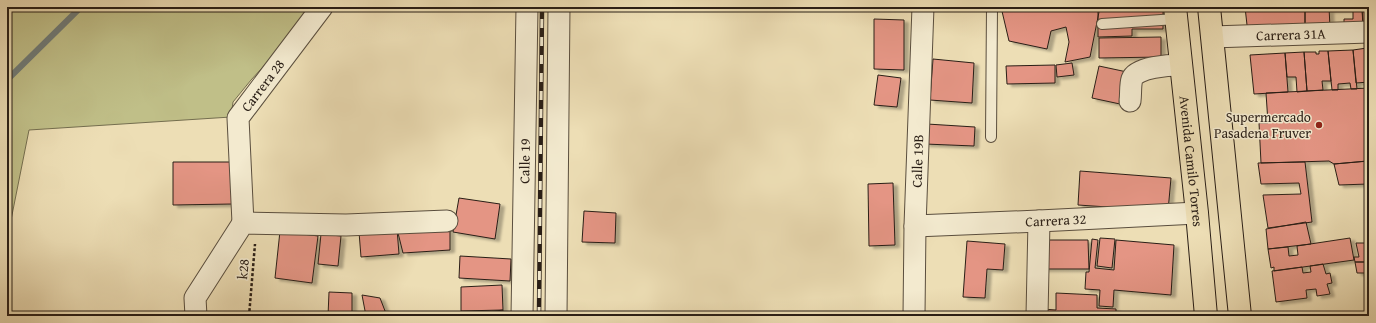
<svg xmlns="http://www.w3.org/2000/svg" width="1376" height="323" viewBox="0 0 1376 323" font-family="'Gentium Book Plus',serif">
<style>
.green{fill:#c0bf88;stroke:#746e4f}
.lines{fill:none;stroke-linecap:round;stroke-linejoin:round}
.stream{stroke:#6f7b78;stroke-width:6}
.building{fill:#e49584;stroke:#291e16;filter:url(#shadow)}
.lane-casing{stroke:#5a4e3e;stroke-width:12}
.street-casing{stroke:#5a4e3e;stroke-width:23}
.primary-casing{stroke:#291e16;stroke-width:24}
.path{stroke:#291e16;stroke-width:2.5;stroke-dasharray:3 2;stroke-linecap:butt}
.lane{stroke:#f3eacf;stroke-width:10}
.street{stroke:#f3eacf;stroke-width:21}
.primary{stroke:#eddeb5;stroke-width:22}
.rail-casing{stroke:#291e16;stroke-width:4.5}
.rail{stroke:#f3eacf;stroke-width:3;stroke-dasharray:9;stroke-linecap:butt}
.poi-dot{fill:#8f2418;stroke:#f3eacf;stroke-width:1.5}
.labels{text-anchor:middle;dominant-baseline:central;stroke-width:3;stroke-linejoin:round;paint-order:stroke}
.street-label{font-size:14px;fill:#291e16;stroke:#f3eacf}
.poi-label{font-size:14px;fill:#291e16;stroke:#f3eacf;text-anchor:end}
</style>
<defs>
<filter id="shadow"><feDropShadow dx="4.5" dy="2.5" stdDeviation="1" flood-color="#0004"/></filter>
</defs>
<rect width="100%" height="100%" fill="#eddeb5"/>
<filter id="stains"><feTurbulence type="fractalNoise" baseFrequency=".005" numOctaves="4"/><feColorMatrix values="0 0 0 0 .2 0 0 0 0 .09 0 0 0 0 .02 0 0 0 .5 -.17"/></filter>
<radialGradient id="worn" r=".72"><stop offset=".6" stop-color="#630" stop-opacity="0"/><stop offset="1" stop-color="#630" stop-opacity=".3"/></radialGradient>
<!-- green -->
<path class="green" d="M7 7H312L293 34 251 80 233 102 231 117 29 130 11 220 7 225Z"/>
<g class="lines">
<!-- stream -->
<path class="stream" d="M7 80 81 7"/>
</g>
<!-- building -->
<path class="building" d="M1001 7H1100L1090 57 1065 62 1069 42 1066 27 1051 31 1047 49 1009 41Z
M1098 7H1163V29H1132V36L1098 37Z
M1245 7H1305V26L1255 32 1247 25Z
M1305 7H1329L1330 28 1305 26Z
M1329 7H1362L1363 24 1344 25V19H1353V9L1330 10Z
M1362 9H1369V27H1363Z
M874 19 904 20V70L874 69Z
M1161 37V57L1099 58V38Z
M1367 48H1369V82L1356 83 1353 50Z
M1353 50 1357 89H1351L1350 83 1338 84V90H1332L1328 51Z
M1319 51H1328L1331 81H1322L1323 90 1307 91 1304 52H1316V54H1319Z
M1304 52 1307 91 1297 92 1296 77H1287L1285 53Z
M1285 53 1288 92 1254 94 1250 55Z
M933 59 974 63 972 103 930 100Z
M1072 63 1074 75 1057 77 1056 65Z
M1055 65V83L1007 84 1006 66Z
M1099 66 1127 72 1120 104 1092 98Z
M878 75 901 78 897 107 874 105Z
M1369 88V161L1334 164 1329 161 1261 163 1259 123H1268L1266 93Z
M927 124 975 127 974 146 925 144Z
M1367 161 1368 184 1339 185 1334 164Z
M173 162H231L232 204 173 205Z
M1305 162 1312 222 1268 228 1263 195 1301 194 1299 183 1261 184 1258 163Z
M1080 171 1171 178 1168 211 1078 205Z
M893 183 895 245 869 246 868 184Z
M459 198 500 204 495 239 453 232Z
M584 211 616 213 615 243 582 242Z
M1306 222 1311 244 1268 249 1266 229Z
M450 228V250L403 253 397 229Z
M397 229 399 254 361 257 359 232Z
M280 231 318 236 312 283 275 278Z
M321 234 341 236 338 266 318 264Z
M1100 238 1115 239 1112 268 1097 266Z
M1350 238 1354 260 1274 271V267L1271 268 1268 249 1288 247 1289 256 1298 255 1297 246Z
M1092 239 1098 240 1095 268 1114 270 1116 240 1174 245 1171 295 1114 290 1113 307 1099 306 1100 290 1085 289 1086 272H1089Z
M1043 240H1088L1089 269H1043Z
M967 241 1005 244 1003 270 987 269 985 298 963 297Z
M1356 243H1369V262H1355L1354 257H1359Z
M460 256 511 259 510 281 459 278Z
M1355 262H1369V282H1367L1365 273H1357Z
M1323 264 1326 274 1330 273 1332 283 1327 284 1330 294 1317 296 1316 289 1306 290 1307 298 1276 302 1272 271 1302 267 1303 273 1311 272 1310 266Z
M502 285 503 310 461 311V287Z
M329 292 352 293V316H328Z
M1056 293 1097 295V308L1116 309V316H1042V309L1056 310Z
M362 295 380 298 387 316H366Z
M503 310V316H459Z"/>
<g class="lines">
<defs>
<path id="lane" d="M1102 24 1176 19
M991 137 992 7"/>
<g id="street">
<path id="s1" d="M1212 37 1369 32"/>
<path d="M1130 101C1131 94 1130 85 1132 79 1136 67 1170 65 1181 65"/>
<path id="s2" d="M243 223 238 118 322 7"/>
<path id="s3" d="M915 226 1039 221 1197 213"/>
<path d="M196 316 195 298 243 223 346 225 447 221"/>
<path id="s4" d="M522 316 527 7"/>
<path d="M556 316 559 7"/>
<path id="s5" d="M914 316 915 226 923 7"/>
<path d="M1037 316 1039 221"/>
</g>
<g id="primary">
<path id="s6" d="M1175 7 1197 213 1206 316"/>
<path d="M1209 7 1240 316"/>
</g>
</defs>
<!-- lane casing -->
<use href="#lane" class="lane-casing"/>
<!-- street casing -->
<use href="#street" class="street-casing"/>
<!-- primary casing -->
<use href="#primary" class="primary-casing"/>
<!-- path -->
<path class="path" d="M249 316 255 244"/>
<!-- lane -->
<use href="#lane" class="lane"/>
<!-- street -->
<use href="#street" class="street"/>
<!-- primary -->
<use href="#primary" class="primary"/>
<defs>
<path id="rail" d="M539 316 542 7"/>
</defs>
<!-- rail casing -->
<use href="#rail" class="rail-casing"/>
<!-- rail -->
<use href="#rail" class="rail"/>
</g>
<!-- markers -->
<circle class="poi-dot" cx="1319" cy="125" r="4"/>
<g class="labels">
<!-- street labels -->
<g class="street-label">
<text stroke="none"><textPath href="#s1" startOffset="79">Carrera 31A</textPath></text>
<text stroke="none"><textPath href="#s2" startOffset="146">Carrera 28</textPath></text>
<text stroke="none"><textPath href="#s5" startOffset="155">Calle 19B</textPath></text>
<text stroke="none"><textPath href="#s6" startOffset="155">Avenida Camilo Torres</textPath></text>
<text stroke="none"><textPath href="#s4" startOffset="155">Calle 19</textPath></text>
<text stroke="none"><textPath href="#s3" startOffset="141">Carrera 32</textPath></text>
<text transform="translate(243 269) rotate(-85)">k28</text>
</g>
<!-- poi labels -->
<g class="poi-label">
<text x="1311" y="117">Supermercado<tspan x="1311" dy="16">Pasadena Fruver</tspan></text>
</g>
</g>
<!-- margin -->
<rect width="1376" height="323" fill="none" stroke="#eddeb5" stroke-width="24"/>
<rect x="8" y="8" width="1360" height="307" fill="none" stroke="#291e16" stroke-width="2"/>
<rect x="12" y="12" width="1352" height="299" fill="none" stroke="#291e16"/>
<rect width="100%" height="100%" filter="url(#stains)"/>
<rect width="100%" height="100%" fill="url(#worn)"/>
</svg>
